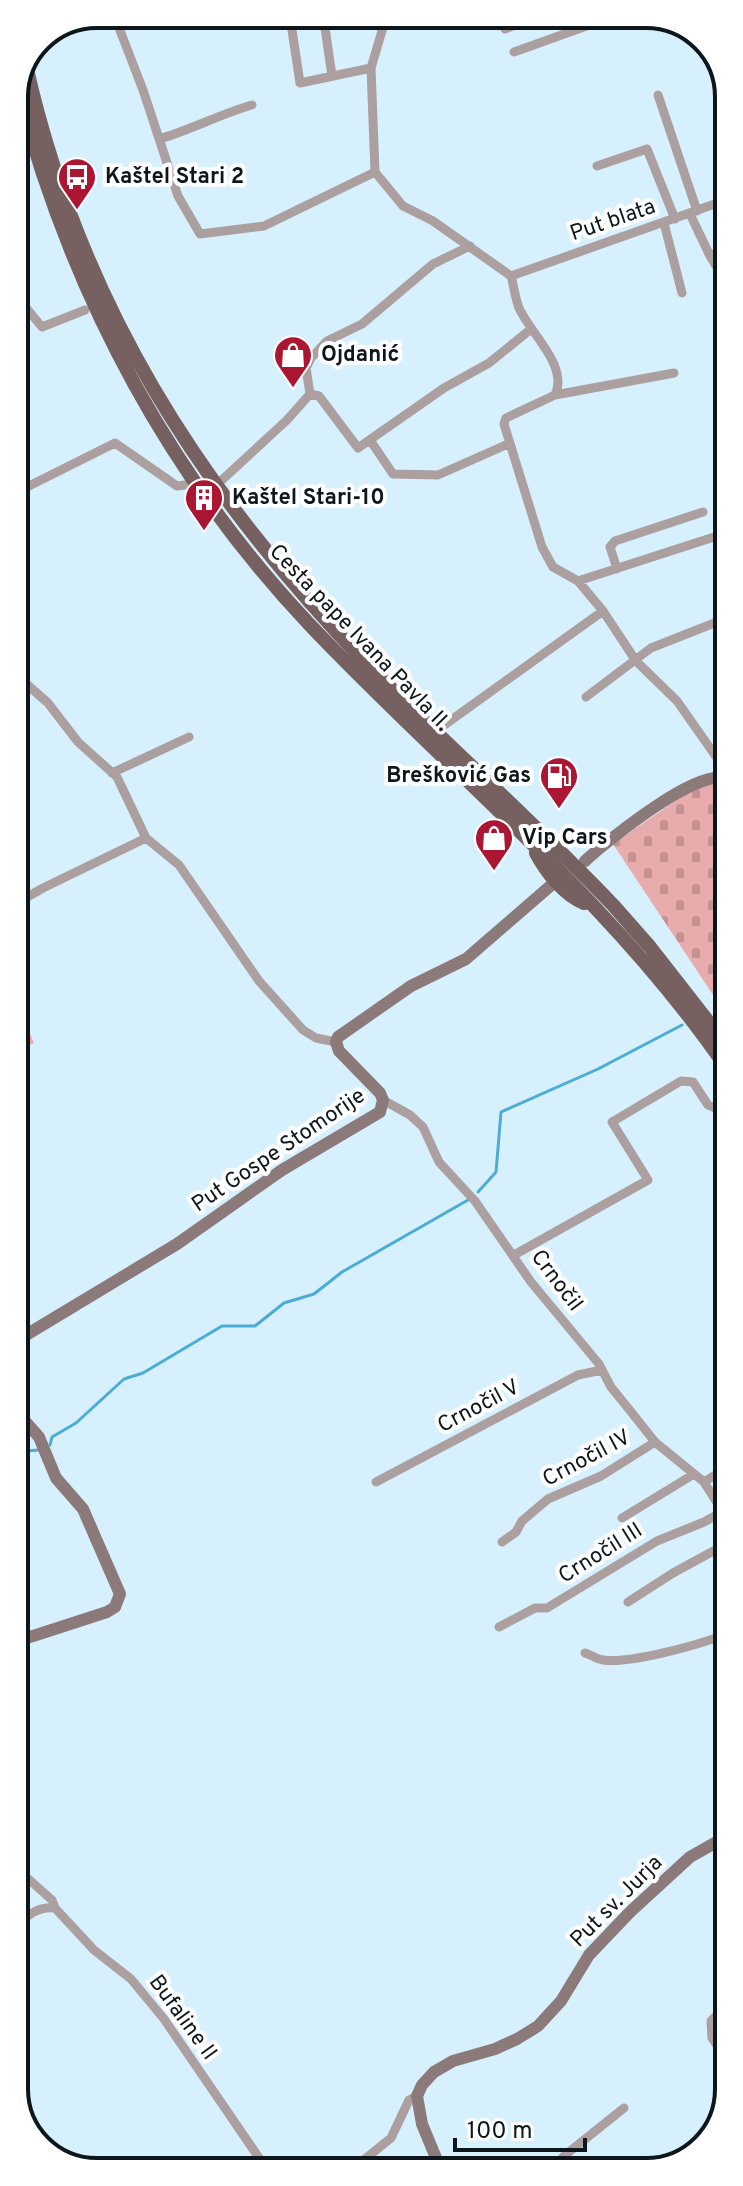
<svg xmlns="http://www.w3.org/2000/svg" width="743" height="2186" viewBox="0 0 743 2186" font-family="Overpass,sans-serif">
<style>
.forest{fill:url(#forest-firs)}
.cemetery{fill:url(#cemetery-stones)}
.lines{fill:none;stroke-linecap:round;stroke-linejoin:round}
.stream{stroke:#4cacd8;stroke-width:3}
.street{stroke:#ac9f9f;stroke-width:9}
.secondary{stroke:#8c7a7a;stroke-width:12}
.primary{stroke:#766060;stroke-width:14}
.labels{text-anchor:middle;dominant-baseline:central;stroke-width:8;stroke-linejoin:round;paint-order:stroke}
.poi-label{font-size:22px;font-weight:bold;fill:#0d161b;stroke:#fff;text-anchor:start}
.street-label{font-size:22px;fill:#0d161b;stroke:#fff}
.rim{fill:none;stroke:#0d161b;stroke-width:4}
</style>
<defs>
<pattern id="forest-firs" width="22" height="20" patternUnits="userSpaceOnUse" patternTransform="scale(2)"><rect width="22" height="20" fill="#e8acac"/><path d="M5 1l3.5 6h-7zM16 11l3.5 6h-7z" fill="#c69393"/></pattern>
<pattern id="cemetery-stones" width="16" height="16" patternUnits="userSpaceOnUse" patternTransform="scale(2)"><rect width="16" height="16" fill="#e8acac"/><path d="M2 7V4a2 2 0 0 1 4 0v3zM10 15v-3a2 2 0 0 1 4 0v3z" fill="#c69393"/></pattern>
</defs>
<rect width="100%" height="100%" fill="#d7f0fe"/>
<!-- forest -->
<path class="forest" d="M15 999 34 1043 15 1052Z"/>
<!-- cemetery -->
<path class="cemetery" d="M717 779 727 785 728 1003 721 1007 613 844 694 788Z"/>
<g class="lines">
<!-- stream -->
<path class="stream" d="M715 1010 728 1004
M478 1192 496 1172 501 1112 598 1069 682 1025
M50 1445 52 1437 76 1423 124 1379 143 1373 222 1326H255L284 1303 314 1294 342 1272 468 1200
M16 1452 38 1450"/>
<!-- street -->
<path class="street" d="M111 14 116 20 143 90 178 196 200 234 264 226 375 172
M323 14 332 76
M387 14 371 68 375 172 403 206 433 221 511 276
M290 17 300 83 371 68
M116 20 132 14
M505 29 542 14
M514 52 620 14
M658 95 697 211
M159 139C191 130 220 114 252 105
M597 166 647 149 675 219
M690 214 710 256 727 284
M664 223 682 293
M710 256 727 249
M511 276C514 286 515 298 519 308 530 333 569 366 555 395L506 418 504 424 542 547 553 567 578 581 603 611 636 661 677 701 717 758 721 770 720 776
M511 276 726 200
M14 293 42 327 85 310
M310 394 319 396 358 448 444 388 489 363 531 329
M555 395 674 373
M370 440 393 474 438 475 508 444
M222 480 287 420 310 394 306 368 311 358 327 341 362 324 433 264 470 246
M15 493 115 443 177 486 185 485
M617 569 610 547 615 541 703 512
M578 581 714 537
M15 674 48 703 78 742 117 777 146 838 179 865 259 981 303 1030 316 1038 336 1042
M586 697 651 648 727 618
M436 731 603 611
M713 750 727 740
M112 773 189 737
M15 904 43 888 146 838
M383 1100 410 1115 423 1127 439 1162 475 1201 531 1282 599 1364 611 1387 632 1413 655 1442 704 1482 728 1520
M514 1255 648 1180 612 1122 681 1081 693 1082 708 1105 728 1114
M376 1482 578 1375 602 1370
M704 1482 728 1467
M622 1518 694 1474
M502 1542 516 1532 522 1521 548 1499 601 1476 655 1442
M628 1602 673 1573 728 1543
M499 1627 535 1608H547L657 1541 704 1522 724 1511
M585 1653C591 1655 597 1659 603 1660 630 1664 703 1644 728 1633
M16 1868 52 1900 55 1908 94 1950 131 1979 164 2019 268 2171
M16 1926C28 1915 38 1906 55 1908
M729 2003 711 2021 712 2038 718 2047 729 2049
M552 2170 564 2156 624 2108
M350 2171 391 2138 409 2100 417 2096"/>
<!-- secondary -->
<path class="secondary" d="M585 861C607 841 699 766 727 779
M16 1341 177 1244 282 1170 380 1112 383 1100 380 1093 339 1051 336 1042 338 1037 411 986 466 959 556 881
M16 1411 39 1437 56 1478 83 1509 120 1594 115 1607 107 1612 30 1637 16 1628
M441 2170 422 2124 417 2096 422 2085 434 2072 453 2061 495 2049 517 2039 538 2026 561 2001 589 1955 630 1912 690 1857 729 1835"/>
<!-- primary -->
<path class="primary" d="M26 65C79 302 199 490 366 663 447 746 534 822 613 905L650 947 728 1047
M17 86C70 289 165 471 309 624 449 772 612 900 728 1070
M536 853C546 872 564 895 584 903"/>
</g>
<!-- icons -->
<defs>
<symbol id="bus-pin" viewBox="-11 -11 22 30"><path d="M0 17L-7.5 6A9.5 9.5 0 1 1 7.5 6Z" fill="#ab1632" stroke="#fff"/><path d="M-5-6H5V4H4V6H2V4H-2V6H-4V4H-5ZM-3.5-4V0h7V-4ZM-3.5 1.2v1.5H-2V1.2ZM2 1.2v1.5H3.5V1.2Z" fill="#fff"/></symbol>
<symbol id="shop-pin" viewBox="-11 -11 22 30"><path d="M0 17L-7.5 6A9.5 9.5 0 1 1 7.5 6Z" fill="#ab1632" stroke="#fff"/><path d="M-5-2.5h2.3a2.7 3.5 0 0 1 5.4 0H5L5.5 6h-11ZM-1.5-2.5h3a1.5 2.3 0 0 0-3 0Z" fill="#fff"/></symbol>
<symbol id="building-pin" viewBox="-11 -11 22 30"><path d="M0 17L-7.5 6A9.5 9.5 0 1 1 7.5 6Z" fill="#ab1632" stroke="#fff"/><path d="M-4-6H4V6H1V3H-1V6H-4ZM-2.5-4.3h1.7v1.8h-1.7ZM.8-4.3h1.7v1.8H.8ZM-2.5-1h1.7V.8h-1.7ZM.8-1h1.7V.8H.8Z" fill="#fff"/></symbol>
<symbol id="fuel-pin" viewBox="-11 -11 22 30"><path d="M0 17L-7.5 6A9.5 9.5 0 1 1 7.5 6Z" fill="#ab1632" stroke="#fff"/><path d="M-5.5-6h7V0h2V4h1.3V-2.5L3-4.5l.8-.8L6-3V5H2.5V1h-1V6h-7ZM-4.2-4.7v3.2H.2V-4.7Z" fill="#fff"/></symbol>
</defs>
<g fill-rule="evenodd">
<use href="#bus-pin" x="55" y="155" width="44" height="60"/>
<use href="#shop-pin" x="271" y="333" width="44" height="60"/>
<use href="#building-pin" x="182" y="476" width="44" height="60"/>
<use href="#fuel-pin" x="537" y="754" width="44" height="60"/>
<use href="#shop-pin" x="472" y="816" width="44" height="60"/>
</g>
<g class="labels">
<!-- poi labels -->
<g class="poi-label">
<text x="105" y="177">Kaštel Stari 2</text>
<text x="321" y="355">Ojdanić</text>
<text x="232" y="498">Kaštel Stari-10</text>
<text x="531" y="776" text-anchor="end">Brešković Gas</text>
<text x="522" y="838">Vip Cars</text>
</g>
<!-- street labels -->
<g class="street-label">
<text transform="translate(613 221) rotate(-19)">Put blata</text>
<text transform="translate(359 638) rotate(46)">Cesta pape Ivana Pavla II.</text>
<text transform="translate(279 1151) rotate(-34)">Put Gospe Stomorije</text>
<text transform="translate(556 1281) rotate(53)">Crnočil</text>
<text transform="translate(479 1407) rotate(-28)">Crnočil V</text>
<text transform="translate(587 1459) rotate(-28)">Crnočil IV</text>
<text transform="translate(601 1554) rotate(-32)">Crnočil III</text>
<text transform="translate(617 1902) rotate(-45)">Put sv. Jurja</text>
<text transform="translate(182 2018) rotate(54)">Bufaline II</text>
</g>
</g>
<!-- crop -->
<path d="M0 0H743V2186H0ZM97 28H646A69 69 0 0 1 715 97V2089A69 69 0 0 1 646 2158H97A69 69 0 0 1 28 2089V97A69 69 0 0 1 97 28Z" fill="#fff" fill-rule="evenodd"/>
<path class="rim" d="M97 28H646A69 69 0 0 1 715 97V2089A69 69 0 0 1 646 2158H97A69 69 0 0 1 28 2089V97A69 69 0 0 1 97 28Z"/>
<!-- scale -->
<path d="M455 2138v12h130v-12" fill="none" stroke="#0d161b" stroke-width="4"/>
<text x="467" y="2138" font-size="24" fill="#0d161b" stroke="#ffffff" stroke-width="6" paint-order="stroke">100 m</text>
</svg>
